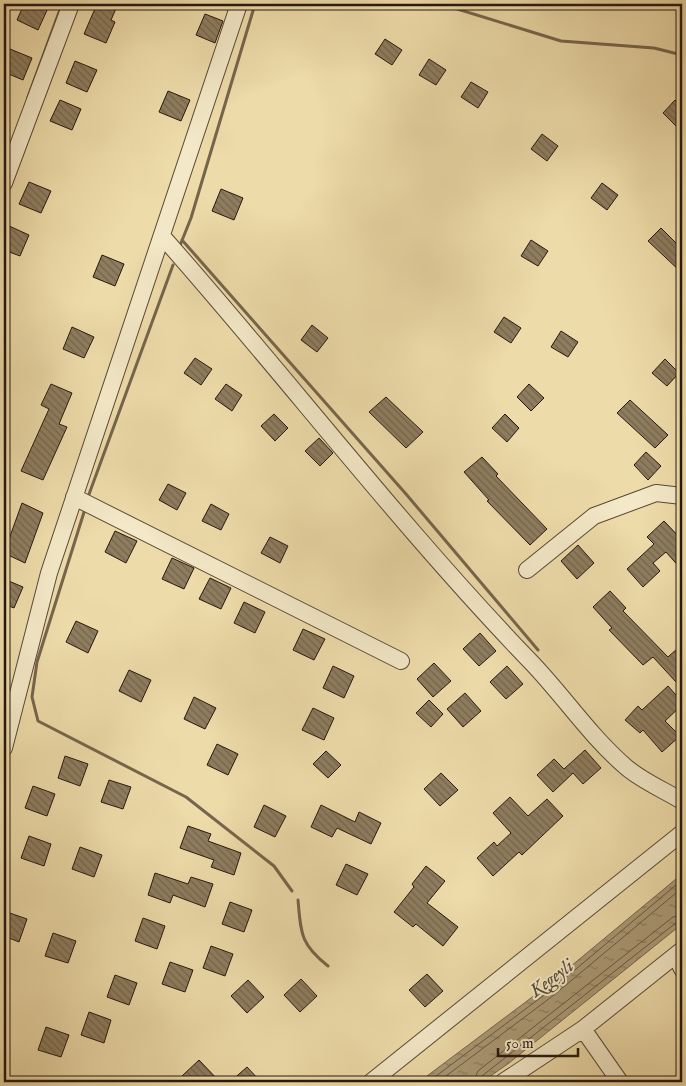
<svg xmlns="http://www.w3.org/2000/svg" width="686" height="1086" viewBox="0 0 686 1086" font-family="'IM FELL English',serif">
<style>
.water{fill:url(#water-ripples);stroke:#76654c}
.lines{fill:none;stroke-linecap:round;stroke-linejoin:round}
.shore{stroke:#685842;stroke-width:1}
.stream{stroke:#76654c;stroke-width:3}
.building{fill:url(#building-back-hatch);stroke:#27180f}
.minor-casing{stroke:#584936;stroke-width:18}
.minor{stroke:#f3e8c7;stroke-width:16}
.labels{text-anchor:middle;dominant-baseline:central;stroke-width:4;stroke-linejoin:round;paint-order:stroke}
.water-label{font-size:19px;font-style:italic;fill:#5b4c38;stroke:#f3e8c7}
</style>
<defs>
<pattern id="water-ripples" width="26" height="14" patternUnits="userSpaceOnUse" patternTransform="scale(1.25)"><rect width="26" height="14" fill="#aa9975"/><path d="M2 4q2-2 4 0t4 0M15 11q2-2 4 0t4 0" fill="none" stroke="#8a7c5e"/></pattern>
<pattern id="building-back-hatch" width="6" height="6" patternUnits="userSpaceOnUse" patternTransform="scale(1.25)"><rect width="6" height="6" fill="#8e7d5f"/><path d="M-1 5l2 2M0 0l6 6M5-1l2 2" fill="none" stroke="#74654d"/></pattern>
</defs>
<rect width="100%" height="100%" fill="#eddba9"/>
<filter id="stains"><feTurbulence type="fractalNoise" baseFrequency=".004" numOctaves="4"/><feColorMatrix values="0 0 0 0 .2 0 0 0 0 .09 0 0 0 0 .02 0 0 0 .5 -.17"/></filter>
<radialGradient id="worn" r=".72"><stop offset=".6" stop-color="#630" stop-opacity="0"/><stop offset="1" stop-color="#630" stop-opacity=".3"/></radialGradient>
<!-- water -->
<path class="water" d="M682 874V924L509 1063 482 1082H419L547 986Z"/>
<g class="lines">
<!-- shore -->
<path class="shore" d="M428 1082 551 990 682 880
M438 1082 554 995 682 888
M473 1082 478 1071 673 917 682 915
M480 1082 482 1076 677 922 682 921"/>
<!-- stream -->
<path class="stream" d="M441 4 561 41 654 48 682 55
M28 97 62 4
M4 159 9 147
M182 240 406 494 538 650
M179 248 191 218 255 4
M88 497 173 265
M85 509 37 662 32 697 38 721 186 797 274 866 292 891
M298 900C301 933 300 944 328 966"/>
</g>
<!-- building -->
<path class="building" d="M24 4H38L48 8 38 30 17 20Z
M97 4H118L111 20 115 22 106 43 84 34Z
M205 14 223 21 215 43 196 35Z
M385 39 402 50 392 65 375 54Z
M10 49 32 58 23 80 4 72V64Z
M429 59 446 70 436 85 419 75Z
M75 61 97 70 87 92 66 83Z
M471 82 488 92 478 108 461 97Z
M168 91 190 100 181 121 159 112Z
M60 100 81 109 72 130 50 121Z
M675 100 682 106V122L677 127 663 113Z
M542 134 558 146 547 161 531 149Z
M29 182 51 191 41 213 19 204Z
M602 183 618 195 607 210 591 198Z
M221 189 243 198 234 220 212 211Z
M7 225 29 235 20 256 4 250V234Z
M661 228 682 249V273L648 241Z
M531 240 548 251 538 266 521 256Z
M102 255 124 264 115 286 93 277Z
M504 317 521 328 511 343 494 332Z
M312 325 328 338 317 352 301 340Z
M72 327 94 337 84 358 63 349Z
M561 331 578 342 568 357 551 347Z
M195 358 212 369 201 385 184 373Z
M665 359 679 373 667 386 652 373Z
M51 384 72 393 59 424 67 427 43 480 21 471 49 409 41 405Z
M226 384 242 395 232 411 215 399Z
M529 384 544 398 531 411 517 397Z
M386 397 423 432 406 448 369 412Z
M630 400 668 435 655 448 617 413Z
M274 414 288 428 275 441 261 426Z
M505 414 519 428 507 442 492 428Z
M319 438 333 453 320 466 305 451Z
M646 452 661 466 648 480 634 465Z
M482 457 498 474 496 476 547 529 530 545 487 501 489 500 464 472Z
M168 484 186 493 177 510 159 500Z
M22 503 43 513 25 563 4 553Z
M211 504 229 514 221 530 202 521Z
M664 521 682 540V570L666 552 653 563 660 571 643 587 627 569 654 544 647 537Z
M115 531 137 541 126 563 105 552Z
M270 537 288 546 280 563 261 553Z
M578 545 594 563 577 579 561 561Z
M172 558 194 568 184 589 162 579Z
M210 578 231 588 221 609 199 599Z
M4 579 23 587 14 608 4 604Z
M610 591 626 608 623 611 668 657 677 649 682 654V676L676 682 653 657 643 665 609 630 612 628 593 607Z
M244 602 265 612 255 633 234 623Z
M76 621 98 631 88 653 66 642Z
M303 629 325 639 314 660 293 650Z
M480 633 496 651 479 666 463 649Z
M434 663 451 681 433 697 417 679Z
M333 666 354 676 344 698 323 688Z
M507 666 523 684 506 699 490 682Z
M129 670 151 680 141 702 119 691Z
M668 686 682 702V705L665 721 680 736 662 752 643 730 640 733 625 720 638 706 642 710Z
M465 693 481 711 463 727 447 709Z
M194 697 216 708 205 729 184 719Z
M429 700 443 714 431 727 416 713Z
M313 708 334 718 324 740 302 730Z
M217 744 238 754 228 775 207 765Z
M585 750 601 768 583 784 573 773 553 792 537 775 554 759 564 769Z
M326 751 341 765 328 778 313 764Z
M65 756 88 764 80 786 58 778Z
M441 773 458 790 440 806 424 789Z
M109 780 131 787 123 809 101 802Z
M33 786 55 794 47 816 25 808Z
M510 797 528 816 547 799 563 816 522 855 519 852 493 876 477 858 494 842 497 846 511 833 493 813Z
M264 805 286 816 275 837 254 827Z
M321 805 355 822 359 812 381 823 371 844 337 828 332 837 311 827Z
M188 826 211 834 208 841 241 853 234 875 211 867 214 860 180 848Z
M29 836 51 844 44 866 21 858Z
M80 847 102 855 94 877 72 869Z
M346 864 368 874 357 895 336 885Z
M426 866 445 881 427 903 458 927 443 946 416 924 413 927 394 912 414 887 412 884Z
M155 873 188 884 191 877 213 884 205 907 173 895 170 903 148 895Z
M230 902 252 910 244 932 222 924Z
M4 911 27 919 19 942 4 936Z
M143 918 165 926 157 949 135 941Z
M53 933 76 941 68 963 45 956Z
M211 946 233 954 225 976 203 968Z
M170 962 193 970 185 992 162 984Z
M427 974 443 991 425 1007 409 990Z
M115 975 137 983 129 1005 107 997Z
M301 979 317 996 300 1012 284 995Z
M248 980 264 997 247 1013 231 996Z
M89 1012 111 1020 104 1043 81 1035Z
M46 1027 69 1035 61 1057 38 1050Z
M199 1060 220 1082H188L182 1076Z
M247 1067 261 1082H230Z"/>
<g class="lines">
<defs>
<path id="minor" d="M4 183 71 4
M162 236C286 376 400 526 530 661 563 695 589 735 626 767 642 781 664 790 682 801
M74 497 401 661
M527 570 594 516 656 493 682 496
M4 748 49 573 239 4
M676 956 682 969
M583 1029 620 1082
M371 1082 682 833
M503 1082 583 1029 682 950"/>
</defs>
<!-- minor casing -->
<use href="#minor" class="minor-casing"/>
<!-- minor -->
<use href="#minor" class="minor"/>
</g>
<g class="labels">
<!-- water labels -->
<g class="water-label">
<text transform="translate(552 979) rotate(-37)">Kegeyli</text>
</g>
</g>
<!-- margin -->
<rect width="686" height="1086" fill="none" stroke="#eddba9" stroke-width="20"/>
<rect x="5" y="5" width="676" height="1076" fill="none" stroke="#27180f" stroke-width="2.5"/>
<rect x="10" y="10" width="666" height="1066" fill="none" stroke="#27180f"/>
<!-- scale -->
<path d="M498 1048v8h80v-8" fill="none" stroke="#27180f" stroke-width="2.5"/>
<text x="506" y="1048" font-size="15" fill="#27180f" stroke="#f3e8c7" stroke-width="4" paint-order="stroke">50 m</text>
<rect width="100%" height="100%" filter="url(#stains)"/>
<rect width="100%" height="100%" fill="url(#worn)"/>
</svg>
